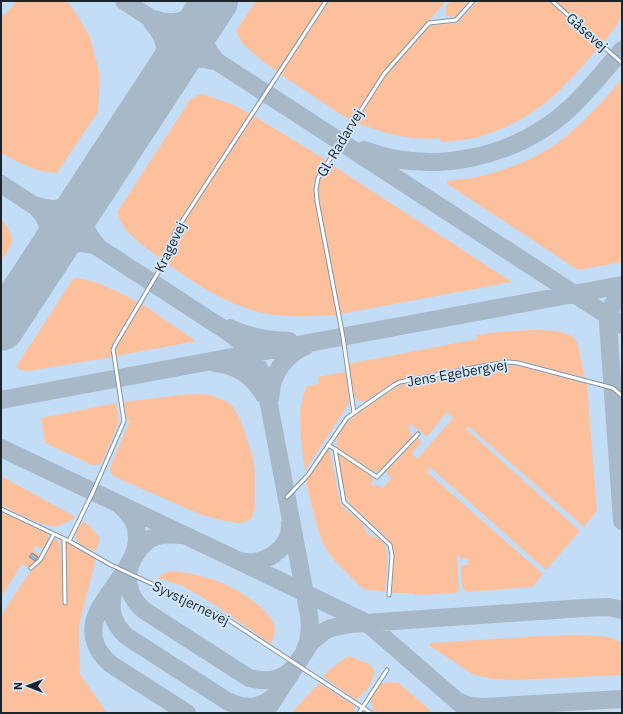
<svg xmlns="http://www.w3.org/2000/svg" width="623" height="714" viewBox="0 0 623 714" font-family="'IBM Plex Sans',sans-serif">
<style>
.built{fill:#c4ddf6}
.green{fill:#fdc09d}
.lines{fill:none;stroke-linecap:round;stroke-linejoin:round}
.taxiway{stroke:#a7b8c8;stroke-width:18}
.runway{stroke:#a7b8c8;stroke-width:46}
.building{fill:#a0b3c6;stroke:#778a9c}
.service-casing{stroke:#8194a6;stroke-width:5}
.service{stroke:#fff;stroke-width:3}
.labels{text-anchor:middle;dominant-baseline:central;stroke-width:3.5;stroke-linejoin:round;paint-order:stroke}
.street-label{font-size:14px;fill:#1c242b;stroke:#d5e9fd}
</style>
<rect width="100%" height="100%" fill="#d5e9fd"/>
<!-- built -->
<path class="built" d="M1 1H622V713H1Z"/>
<!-- green -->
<path class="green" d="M17 1H67L76 13 90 37 100 75 98 112 57 173 40 171 20 163 1 153V20L3 16Z
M256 1H324L278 72 262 61 242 43 236 31Z
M329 1H446L383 74 351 120 337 112 280 74Z
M448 1H469L455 17 446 16V6L450 2Z
M477 1H548L600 46C584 64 569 83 551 98 531 116 504 130 478 137 466 140 453 141 441 142L440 138C429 139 418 139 406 137 389 135 372 128 356 123L385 76 427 29 432 25 458 23Z
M555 1H622V16L617 25 603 43Z
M622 79V262L578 270 447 184V181C457 179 468 179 478 177 511 169 546 155 571 132 590 116 606 97 622 79Z
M202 94 234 105 250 114 174 229 171 236 168 250 163 260C149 250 118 230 118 211L190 100 198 95Z
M254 116 326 160C319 170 313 178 313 191L337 315C314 316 291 318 269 314 232 308 197 285 166 263L173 249 177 232Z
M329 163 512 282 341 314 323 224 318 198V190L319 181Z
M1 220C6 224 14 236 12 243 11 247 3 257 1 261Z
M77 278C99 281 118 292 138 302L113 345 111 349 112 357 28 371 20 370 16 367 73 279Z
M142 304 196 341 116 356V347Z
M530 330C542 330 569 330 576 340 579 345 583 370 585 378L522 361 513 360H503L397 381 391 384 366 401C363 401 359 402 357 399 351 394 349 372 348 364L477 339V335L499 332Z
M511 365 523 367 587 384 597 511 584 527 468 426 466 429 580 531 546 570 431 468 427 472 543 574 532 587 467 592 462 587 461 565H468V558L460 559V556H457L459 589 457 593 413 595V593H392L394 548 387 538 350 504 346 498 337 452 371 476 373 480 371 484 374 487 377 484 383 489 391 478 386 472 416 439 419 438 422 442 412 453 417 459 453 418 447 412 427 437 411 424 408 428 410 430 412 435 411 438 380 470 377 472H374L337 448C337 445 336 441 337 438 341 421 381 398 395 388L401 385 494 366Z
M345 372 350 402 305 471C302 445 295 411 307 386L319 384 318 377Z
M200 394 210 395 226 401 233 406 240 419 252 454 255 469V507L252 518 243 523H239L220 520 199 514 113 476 110 471V468L130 420H127L124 402 180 395Z
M116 403 119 422 102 463 98 465H92L45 443 41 418Z
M330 450 340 502C346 513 355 515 362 523 365 526 364 529 366 532 370 537 377 537 382 541 391 548 386 581 385 592L363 589 335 561 328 552 323 543 318 530 306 482 327 451Z
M1 476 74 516 75 518C69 521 64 524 58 526 45 529 14 511 1 505Z
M1 512 47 533 49 539 44 548H41L36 546 33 550 40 555 36 562 29 568 22 564 1 597Z
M83 521C90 526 95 531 100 538L96 551C89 548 73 544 76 533 77 529 80 525 83 521Z
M56 539 60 541 63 578 62 603 67 606V583L66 542 96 559 79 626 80 674 105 710 109 713H1V616L29 573 39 564 53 541Z
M171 571C187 572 202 576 217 581 233 586 273 610 275 629 275 633 273 639 271 644L213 604 183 586 158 578C161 574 166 572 171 571Z
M582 635C595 636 611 635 622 643V675L516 680 494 679 474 675 430 646V643L542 636Z
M348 656 369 664 373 668 374 673 372 682 368 688 356 700 323 677 327 672Z
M387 682 399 683 433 713H375L371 701 373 695 381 684Z
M319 683 355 706 353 713H291Z"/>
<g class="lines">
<!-- taxiway -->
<path class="taxiway" d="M124 1 622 325
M212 4C210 9 207 14 205 19 201 33 205 48 215 59
M154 19C177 28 195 17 212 4
M152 22C166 37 170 57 162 77 160 82 156 88 153 93
M163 82C177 64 189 53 213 61
M364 150C432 176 515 158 569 109 588 91 605 70 622 50
M1 184 208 319C224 329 241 339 252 355 256 362 260 370 264 378L309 615C311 629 310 640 304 652
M91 189C82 209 80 228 97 245
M37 206C62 214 74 205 92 189
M37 208C55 225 50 245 42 265
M43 264C58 248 71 239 94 245
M622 293C613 301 609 311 608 323L622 521
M1 324 8 317
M230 328C248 337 268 340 289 341
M215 363C236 365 252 374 263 394
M270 398C271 394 271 389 272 385 276 368 289 353 306 346
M1 400 622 285
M1 448 237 560 367 623 471 713
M122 507C156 537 125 570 106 598 103 603 99 608 97 614 88 634 96 652 112 665L187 713
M182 535C173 534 165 534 157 536 148 539 141 546 136 554 123 573 126 596 145 611L249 678C266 682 279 682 292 669
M240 561C263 567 291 549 290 524
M114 588C109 609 111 621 126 636L227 701C246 710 260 709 276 695
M460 702 470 706 483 707 622 699
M265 713 311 642 323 632 331 628 350 624 583 608 609 607 622 610"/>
<!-- runway -->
<path class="runway" d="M1 328 215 1"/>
</g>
<!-- building -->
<path class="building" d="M32 553 38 557 35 561 29 557Z"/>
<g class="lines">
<defs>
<path id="service" d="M552 1 622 63
M354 413 394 385 400 382 488 365 509 362 518 363 613 388 622 396
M328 445 335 449 344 502 390 545 392 556 389 595
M335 449 377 477 418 434
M287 497 308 475 347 418 354 413 343 337 317 201 316 189 318 178 384 74 429 23 456 20 473 1
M1 509 69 541 111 565 224 617 371 713
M64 539 65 603
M69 541 93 492 124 421 114 355 113 350 115 345 169 254C172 246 172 239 175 232L326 1
M31 568 40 560 54 534
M359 713 387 670"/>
</defs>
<!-- service casing -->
<use href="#service" class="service-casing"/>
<!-- service -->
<use href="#service" class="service"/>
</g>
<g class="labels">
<!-- street labels -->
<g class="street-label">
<text transform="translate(587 32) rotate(42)">Gåsevej</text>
<text transform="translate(340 143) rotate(-59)">Gl. Radarvej</text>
<text transform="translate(170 247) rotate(-64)">Kragevej</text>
<text transform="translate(457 373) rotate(-10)">Jens Egebergvej</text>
<text transform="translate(191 603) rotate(26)">Syvstjernevej</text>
</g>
</g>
<!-- border -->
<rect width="623" height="714" fill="none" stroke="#1c242b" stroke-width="4"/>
<!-- north arrow -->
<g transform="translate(28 686) rotate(270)" stroke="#d5e9fd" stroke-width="3" paint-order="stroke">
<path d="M0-3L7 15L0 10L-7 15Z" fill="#1c242b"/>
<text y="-6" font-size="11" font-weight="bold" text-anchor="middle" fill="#1c242b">N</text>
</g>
</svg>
